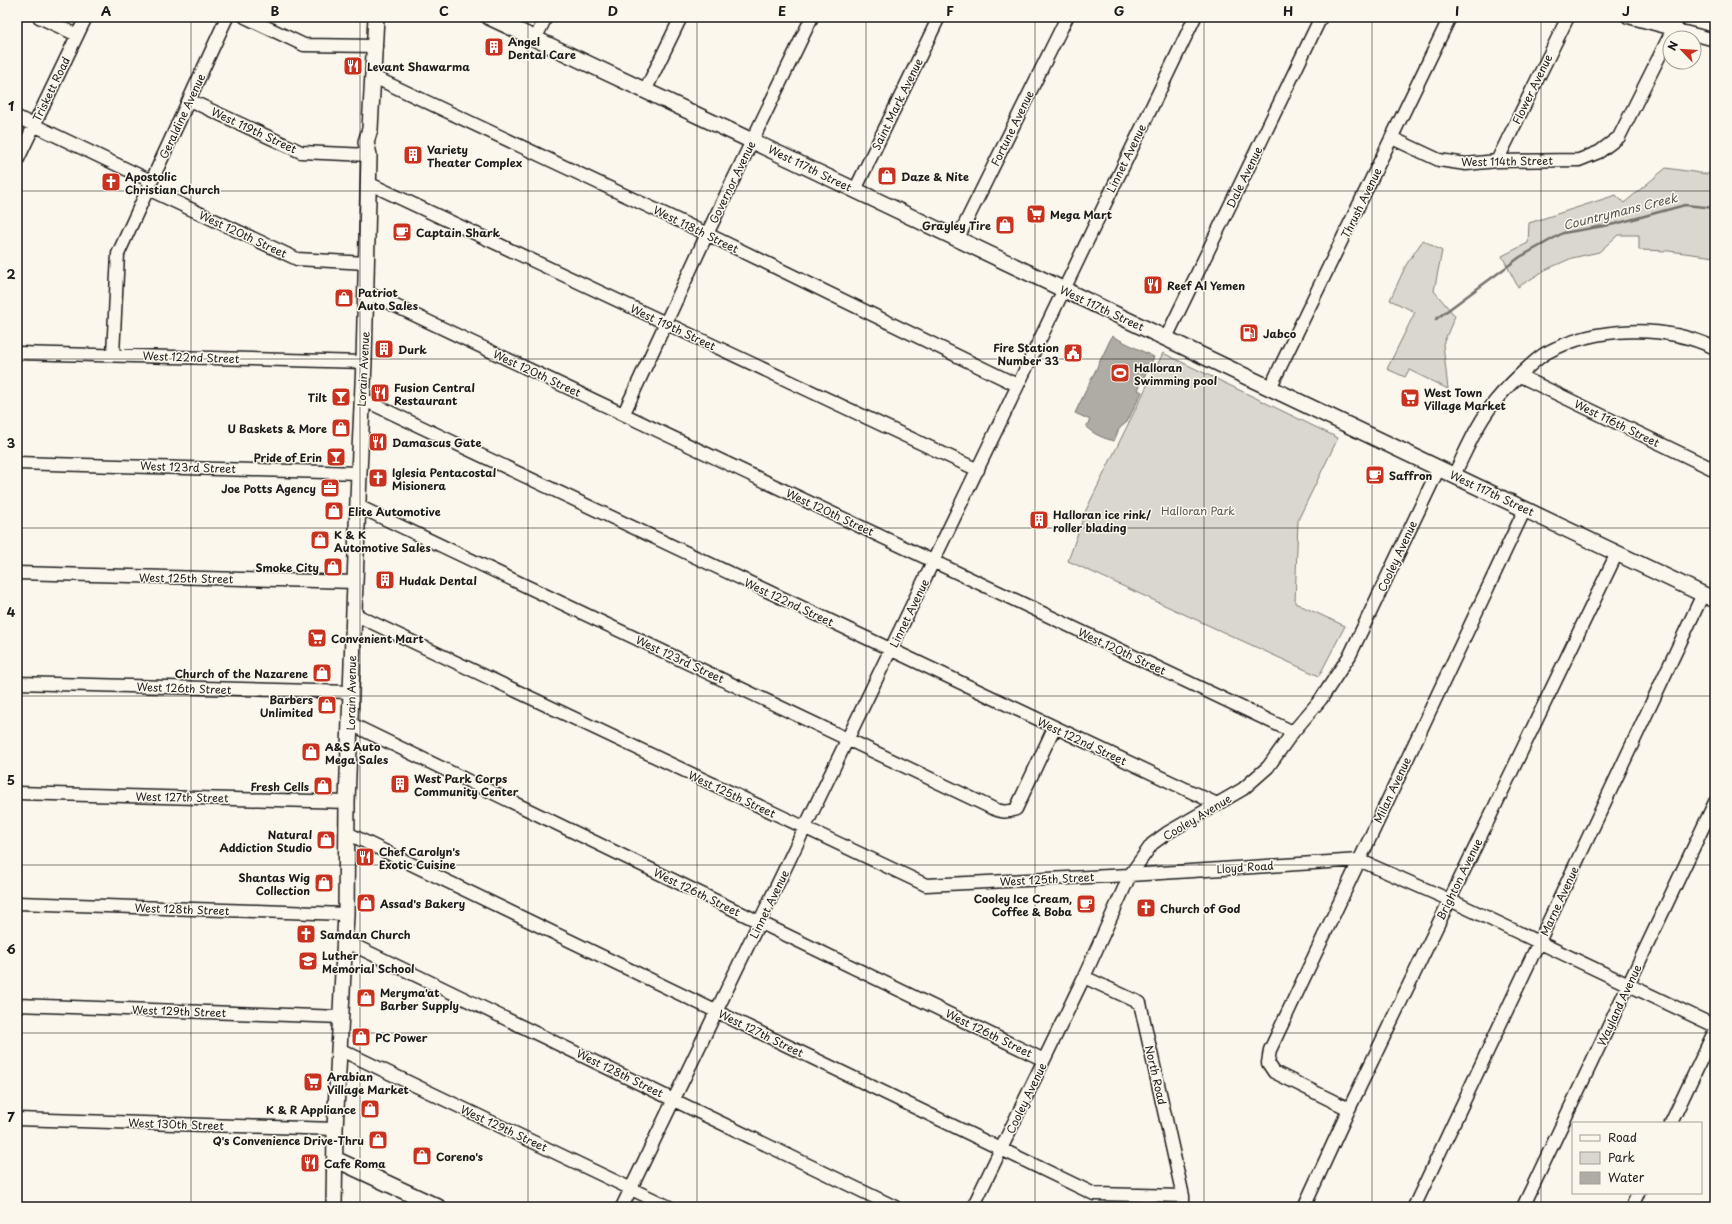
<svg xmlns="http://www.w3.org/2000/svg" width="1732" height="1224" viewBox="0 0 1732 1224" font-family="'Playpen Sans',sans-serif">
<style>
.green{fill:#dad7ce;stroke:#7b7a75}
.water{fill:#afaca5;stroke:#74726e}
.lines{fill:none;stroke-linecap:round;stroke-linejoin:round}
.stream{stroke:#74726e;stroke-width:2.5}
.minor-casing{stroke:#1c1c1c;stroke-width:15}
.major-casing{stroke:#1c1c1c;stroke-width:18}
.minor{stroke:#fbf7ec;stroke-width:12}
.major{stroke:#fbf7ec;stroke-width:15}
.grid{fill:none;stroke:#1c1c1c;stroke-width:1;stroke-opacity:0.55}
.labels{text-anchor:middle;dominant-baseline:central;stroke-width:3;stroke-linejoin:round;paint-order:stroke}
.poi-label{font-size:11px;font-weight:bold;fill:#1c1c1c;stroke:#fbf7ec;text-anchor:start}
.street-label{font-size:11px;fill:#1c1c1c;stroke:#fbf7ec}
.park-label{font-size:11px;fill:#555451;stroke:#fbf7ec}
.water-label{font-size:12px;font-style:italic;fill:#575653;stroke:#fbf7ec}
.neatline{fill:none;stroke:#1c1c1c;stroke-width:1.5}
.grid-label{font-size:13px;text-anchor:middle;font-weight:bold;fill:#1c1c1c}
</style>
<rect width="100%" height="100%" fill="#fbf7ec"/>
<filter id="ink" filterUnits="userSpaceOnUse"><feTurbulence type="fractalNoise" baseFrequency=".025" numOctaves="2"/><feDisplacementMap in="SourceGraphic" scale="8" xChannelSelector="R" yChannelSelector="G"/><feConvolveMatrix kernelMatrix="1 2 1 2 8 2 1 2 1" color-interpolation-filters="sRGB"/></filter>
<g filter="url(#ink)">
<!-- green -->
<path class="green" d="M1666 168 1707 174 1715 170V257L1669 251 1639 250V235H1618L1599 252 1572 258 1547 269 1518 287 1502 256 1528 243 1529 223 1616 195 1624 203Z
M1423 240 1442 251 1434 291 1455 316 1443 344 1448 389 1409 370 1405 377 1387 369 1415 312 1390 300 1406 265Z
M1163 353 1338 438 1298 520 1295 603 1345 626 1319 676 1068 561 1086 510Z"/>
<!-- water -->
<path class="water" d="M1112 336 1154 357 1138 390 1142 392 1127 422 1119 429 1114 441C1103 438 1095 435 1086 427L1090 420 1075 413Z"/>
<g class="lines">
<!-- stream -->
<path class="stream" d="M1436 319 1520 257 1563 233 1615 224 1685 205 1715 208"/>
<defs>
<path id="minor" d="M39 17 77 35
M245 17 304 45 376 46
M1628 17 1715 40
M535 39 546 17
M374 77 707 234 1017 385
M645 91 681 17
M189 100 301 152 369 155
M17 117 151 181
M1392 138 1439 160 1466 164 1497 161 1579 160 1599 152 1619 137 1679 17
M17 161 86 17
M1497 161 1568 17
M368 183 978 470
M148 189 297 259 366 263
M855 190 939 17
M957 240 1067 17
M366 292 1293 732
M1166 338 1321 17
M17 353 364 362
M113 354 118 254 227 17
M1520 376 1715 470
M1270 388 1450 17
M362 399 1217 804
M624 413 707 234 812 17
M17 463 359 473
M1454 475C1467 449 1478 421 1497 399 1506 388 1534 360 1546 353 1596 326 1664 324 1715 348
M358 506 992 808C1001 812 1007 813 1016 809L1054 728
M17 573 355 582
M354 614 926 885 1130 875 1359 860 1450 900 1715 1026
M17 683 351 692
M351 724 1044 1060
M17 793 347 802
M347 833 1094 1194 1183 1196
M17 903 346 914
M345 941 895 1207
M1084 977 1140 1003 1183 1196V1207
M17 1005 341 1017
M339 1049 669 1207
M1349 1109 1274 1072 1268 1063 1270 1050 1525 509
M17 1119 335 1129
M1671 1123 1715 1030
M622 1207C815 812 1003 413 1195 17
M973 1207 1084 977 1130 875 1152 844 1167 833 1243 789 1268 767 1293 732 1321 699 1350 655 1439 468
M1304 1207 1349 1109 1617 553
M1414 1207 1703 594
M1523 1207 1715 802
M1632 1207 1638 1193"/>
<path id="major" d="M489 17 752 141 1715 600
M335 1159 438 1207
M334 1207 335 1129 346 914 347 802 359 473 364 362 369 155 366 142 370 129 376 17"/>
</defs>
<!-- minor casing -->
<use href="#minor" class="minor-casing"/>
<!-- major casing -->
<use href="#major" class="major-casing"/>
<!-- minor -->
<use href="#minor" class="minor"/>
<!-- major -->
<use href="#major" class="major"/>
</g>
</g>
<!-- grid -->
<path class="grid" d="M191 17V1207M360 17V1207M528 17V1207M697 17V1207M866 17V1207M1035 17V1207M1204 17V1207M1372 17V1207M1541 17V1207M17 191H1715M17 359H1715M17 528H1715M17 696H1715M17 865H1715M17 1033H1715"/>
<!-- icons -->
<defs>
<symbol id="building-square" viewBox="-11 -11 22 22"><rect x="-9" y="-9" width="18" height="18" rx="4" fill="#c8321e" stroke="#fbf7ec"/><path d="M-4-6H4V6H1V3H-1V6H-4ZM-2.5-4.3h1.7v1.8h-1.7ZM.8-4.3h1.7v1.8H.8ZM-2.5-1h1.7V.8h-1.7ZM.8-1h1.7V.8H.8Z" fill="#fff"/></symbol>
<symbol id="restaurant-square" viewBox="-11 -11 22 22"><rect x="-9" y="-9" width="18" height="18" rx="4" fill="#c8321e" stroke="#fbf7ec"/><path d="M-5-6h1v4h1v-4h1v4h1v-4h1v5L-1.5 .5V6h-2V.5L-5-1ZM5-6V6H3V1.5H1.5Q1.5-4 5-6Z" fill="#fff"/></symbol>
<symbol id="shop-square" viewBox="-11 -11 22 22"><rect x="-9" y="-9" width="18" height="18" rx="4" fill="#c8321e" stroke="#fbf7ec"/><path d="M-5-2.5h2.3a2.7 3.5 0 0 1 5.4 0H5L5.5 6h-11ZM-1.5-2.5h3a1.5 2.3 0 0 0-3 0Z" fill="#fff"/></symbol>
<symbol id="church-square" viewBox="-11 -11 22 22"><rect x="-9" y="-9" width="18" height="18" rx="4" fill="#c8321e" stroke="#fbf7ec"/><path d="M-1.2-6h2.4v3.5h3.3v2.4h-3.3V6h-2.4V-.1h-3.3v-2.4h3.3Z" fill="#fff"/></symbol>
<symbol id="supermarket-square" viewBox="-11 -11 22 22"><rect x="-9" y="-9" width="18" height="18" rx="4" fill="#c8321e" stroke="#fbf7ec"/><path d="M-6-5.5h2.5l.6 2H6L4.5 2H-2.5L-4.4-4H-6ZM-1.5 3.2a1.3 1.3 0 1 0 .1 0ZM3 3.2a1.3 1.3 0 1 0 .1 0Z" fill="#fff"/></symbol>
<symbol id="cafe-square" viewBox="-11 -11 22 22"><rect x="-9" y="-9" width="18" height="18" rx="4" fill="#c8321e" stroke="#fbf7ec"/><path d="M-5.5-4.5H6V0H3Q3 3.5 0 3.5H-2.5Q-5.5 3.5-5.5 0ZM3-3.2v2h1.7v-2ZM-6 4.5H4V6H-6Z" fill="#fff"/></symbol>
<symbol id="fuel-square" viewBox="-11 -11 22 22"><rect x="-9" y="-9" width="18" height="18" rx="4" fill="#c8321e" stroke="#fbf7ec"/><path d="M-5.5-6h7V0h2V4h1.3V-2.5L3-4.5l.8-.8L6-3V5H2.5V1h-1V6h-7ZM-4.2-4.7v3.2H.2V-4.7Z" fill="#fff"/></symbol>
<symbol id="civic-square" viewBox="-11 -11 22 22"><rect x="-9" y="-9" width="18" height="18" rx="4" fill="#c8321e" stroke="#fbf7ec"/><path d="M-.6-6.5H3V-4.5H.6V-3L4-1V1h2V6H-6V1h2V-1L-.6-3ZM-1.2 2.5V6h2.4V2.5Z" fill="#fff"/></symbol>
<symbol id="stadium-square" viewBox="-11 -11 22 22"><rect x="-9" y="-9" width="18" height="18" rx="4" fill="#c8321e" stroke="#fbf7ec"/><path d="M0-5a6.5 5 0 1 0 0 10a6.5 5 0 1 0 0-10ZM-3.5-1.8h7v3.6h-7Z" fill="#fff"/></symbol>
<symbol id="bar-square" viewBox="-11 -11 22 22"><rect x="-9" y="-9" width="18" height="18" rx="4" fill="#c8321e" stroke="#fbf7ec"/><path d="M-6-5H6L.8 .8V4.5H3.5V6h-7V4.5H-.8V.8Z" fill="#fff"/></symbol>
<symbol id="office-square" viewBox="-11 -11 22 22"><rect x="-9" y="-9" width="18" height="18" rx="4" fill="#c8321e" stroke="#fbf7ec"/><path d="M-6-3h4V-5.5h4V-3h4V5H-6ZM-1-4.5V-3h2v-1.5ZM-6 0V1H6V0Z" fill="#fff"/></symbol>
<symbol id="school-square" viewBox="-11 -11 22 22"><rect x="-9" y="-9" width="18" height="18" rx="4" fill="#c8321e" stroke="#fbf7ec"/><path d="M0-5L7-2L0 1L-7-2ZM-4 1L0 2.5L4 1V4Q0 6-4 4Z" fill="#fff"/></symbol>
</defs>
<g fill-rule="evenodd">
<use href="#building-square" x="483" y="36" width="22" height="22"/>
<use href="#restaurant-square" x="342" y="55" width="22" height="22"/>
<use href="#building-square" x="402" y="144" width="22" height="22"/>
<use href="#shop-square" x="876" y="165" width="22" height="22"/>
<use href="#church-square" x="100" y="171" width="22" height="22"/>
<use href="#supermarket-square" x="1025" y="203" width="22" height="22"/>
<use href="#shop-square" x="994" y="214" width="22" height="22"/>
<use href="#cafe-square" x="391" y="221" width="22" height="22"/>
<use href="#restaurant-square" x="1142" y="274" width="22" height="22"/>
<use href="#shop-square" x="333" y="287" width="22" height="22"/>
<use href="#fuel-square" x="1238" y="322" width="22" height="22"/>
<use href="#building-square" x="373" y="338" width="22" height="22"/>
<use href="#civic-square" x="1062" y="342" width="22" height="22"/>
<use href="#stadium-square" x="1109" y="362" width="22" height="22"/>
<use href="#restaurant-square" x="369" y="382" width="22" height="22"/>
<use href="#bar-square" x="330" y="386" width="22" height="22"/>
<use href="#supermarket-square" x="1399" y="387" width="22" height="22"/>
<use href="#shop-square" x="330" y="417" width="22" height="22"/>
<use href="#restaurant-square" x="367" y="431" width="22" height="22"/>
<use href="#bar-square" x="325" y="446" width="22" height="22"/>
<use href="#cafe-square" x="1364" y="464" width="22" height="22"/>
<use href="#church-square" x="367" y="467" width="22" height="22"/>
<use href="#office-square" x="319" y="477" width="22" height="22"/>
<use href="#shop-square" x="323" y="500" width="22" height="22"/>
<use href="#building-square" x="1028" y="509" width="22" height="22"/>
<use href="#shop-square" x="309" y="529" width="22" height="22"/>
<use href="#shop-square" x="322" y="556" width="22" height="22"/>
<use href="#building-square" x="374" y="569" width="22" height="22"/>
<use href="#supermarket-square" x="306" y="627" width="22" height="22"/>
<use href="#shop-square" x="311" y="662" width="22" height="22"/>
<use href="#shop-square" x="316" y="694" width="22" height="22"/>
<use href="#shop-square" x="300" y="741" width="22" height="22"/>
<use href="#building-square" x="389" y="773" width="22" height="22"/>
<use href="#shop-square" x="312" y="775" width="22" height="22"/>
<use href="#shop-square" x="315" y="829" width="22" height="22"/>
<use href="#restaurant-square" x="354" y="846" width="22" height="22"/>
<use href="#shop-square" x="313" y="872" width="22" height="22"/>
<use href="#shop-square" x="355" y="892" width="22" height="22"/>
<use href="#cafe-square" x="1075" y="893" width="22" height="22"/>
<use href="#church-square" x="1135" y="897" width="22" height="22"/>
<use href="#church-square" x="295" y="923" width="22" height="22"/>
<use href="#school-square" x="297" y="950" width="22" height="22"/>
<use href="#shop-square" x="355" y="987" width="22" height="22"/>
<use href="#shop-square" x="350" y="1026" width="22" height="22"/>
<use href="#supermarket-square" x="302" y="1071" width="22" height="22"/>
<use href="#shop-square" x="359" y="1098" width="22" height="22"/>
<use href="#shop-square" x="367" y="1129" width="22" height="22"/>
<use href="#shop-square" x="411" y="1145" width="22" height="22"/>
<use href="#restaurant-square" x="299" y="1152" width="22" height="22"/>
</g>
<g class="labels">
<!-- poi labels -->
<g class="poi-label">
<text x="508" y="41">Angel<tspan x="508" dy="13">Dental Care</tspan></text>
<text x="367" y="66">Levant Shawarma</text>
<text x="427" y="149">Variety<tspan x="427" dy="13">Theater Complex</tspan></text>
<text x="125" y="176">Apostolic<tspan x="125" dy="13">Christian Church</tspan></text>
<text x="901" y="176">Daze &amp; Nite</text>
<text x="1050" y="214">Mega Mart</text>
<text x="991" y="225" text-anchor="end">Grayley Tire</text>
<text x="416" y="232">Captain Shark</text>
<text x="1167" y="285">Reef Al Yemen</text>
<text x="358" y="292">Patriot<tspan x="358" dy="13">Auto Sales</tspan></text>
<text x="1263" y="333">Jabco</text>
<text x="1059" y="347" text-anchor="end">Fire Station<tspan x="1059" dy="13">Number 33</tspan></text>
<text x="398" y="349">Durk</text>
<text x="1134" y="367">Halloran<tspan x="1134" dy="13">Swimming pool</tspan></text>
<text x="394" y="387">Fusion Central<tspan x="394" dy="13">Restaurant</tspan></text>
<text x="1424" y="392">West Town<tspan x="1424" dy="13">Village Market</tspan></text>
<text x="327" y="397" text-anchor="end">Tilt</text>
<text x="327" y="428" text-anchor="end">U Baskets &amp; More</text>
<text x="392" y="442">Damascus Gate</text>
<text x="322" y="457" text-anchor="end">Pride of Erin</text>
<text x="392" y="472">Iglesia Pentacostal<tspan x="392" dy="13">Misionera</tspan></text>
<text x="1389" y="475">Saffron</text>
<text x="316" y="488" text-anchor="end">Joe Potts Agency</text>
<text x="348" y="511">Elite Automotive</text>
<text x="1053" y="514">Halloran ice rink/<tspan x="1053" dy="13">roller blading</tspan></text>
<text x="334" y="534">K &amp; K<tspan x="334" dy="13">Automotive Sales</tspan></text>
<text x="319" y="567" text-anchor="end">Smoke City</text>
<text x="399" y="580">Hudak Dental</text>
<text x="331" y="638">Convenient Mart</text>
<text x="308" y="673" text-anchor="end">Church of the Nazarene</text>
<text x="313" y="699" text-anchor="end">Barbers<tspan x="313" dy="13">Unlimited</tspan></text>
<text x="325" y="746">A&amp;S Auto<tspan x="325" dy="13">Mega Sales</tspan></text>
<text x="414" y="778">West Park Corps<tspan x="414" dy="13">Community Center</tspan></text>
<text x="309" y="786" text-anchor="end">Fresh Cells</text>
<text x="312" y="834" text-anchor="end">Natural<tspan x="312" dy="13">Addiction Studio</tspan></text>
<text x="379" y="851">Chef Carolyn's<tspan x="379" dy="13">Exotic Cuisine</tspan></text>
<text x="310" y="877" text-anchor="end">Shantas Wig<tspan x="310" dy="13">Collection</tspan></text>
<text x="1072" y="898" text-anchor="end">Cooley Ice Cream,<tspan x="1072" dy="13">Coffee &amp; Boba</tspan></text>
<text x="380" y="903">Assad's Bakery</text>
<text x="1160" y="908">Church of God</text>
<text x="320" y="934">Samdan Church</text>
<text x="322" y="955">Luther<tspan x="322" dy="13">Memorial School</tspan></text>
<text x="380" y="992">Meryma'at<tspan x="380" dy="13">Barber Supply</tspan></text>
<text x="375" y="1037">PC Power</text>
<text x="327" y="1076">Arabian<tspan x="327" dy="13">Village Market</tspan></text>
<text x="356" y="1109" text-anchor="end">K &amp; R Appliance</text>
<text x="364" y="1140" text-anchor="end">Q's Convenience Drive-Thru</text>
<text x="436" y="1156">Coreno's</text>
<text x="324" y="1163">Cafe Roma</text>
</g>
<!-- street labels -->
<g class="street-label">
<text transform="translate(51 89) rotate(-64)">Triskett Road</text>
<text transform="translate(1532 89) rotate(-64)">Flower Avenue</text>
<text transform="translate(897 104) rotate(-64)">Saint Mark Avenue</text>
<text transform="translate(182 116) rotate(-65)">Geraldine Avenue</text>
<text transform="translate(1012 128) rotate(-64)">Fortune Avenue</text>
<text transform="translate(254 130) rotate(25)">West 119th Street</text>
<text transform="translate(1126 158) rotate(-64)">Linnet Avenue</text>
<text transform="translate(1507 161) rotate(-1)">West 114th Street</text>
<text transform="translate(810 168) rotate(26)">West 117th Street</text>
<text transform="translate(1244 177) rotate(-64)">Dale Avenue</text>
<text transform="translate(732 182) rotate(-64)">Governor Avenue</text>
<text transform="translate(1361 203) rotate(-64)">Thrush Avenue</text>
<text transform="translate(696 229) rotate(26)">West 118th Street</text>
<text transform="translate(243 234) rotate(25)">West 120th Street</text>
<text transform="translate(1102 308) rotate(25)">West 117th Street</text>
<text transform="translate(673 327) rotate(25)">West 119th Street</text>
<text transform="translate(191 357) rotate(2)">West 122nd Street</text>
<text transform="translate(363 369) rotate(-87)">Lorain Avenue</text>
<text transform="translate(537 373) rotate(25)">West 120th Street</text>
<text transform="translate(1617 423) rotate(26)">West 116th Street</text>
<text transform="translate(188 467) rotate(2)">West 123rd Street</text>
<text transform="translate(1492 493) rotate(25)">West 117th Street</text>
<text transform="translate(830 512) rotate(25)">West 120th Street</text>
<text transform="translate(1397 556) rotate(-65)">Cooley Avenue</text>
<text transform="translate(186 578) rotate(1)">West 125th Street</text>
<text transform="translate(789 602) rotate(25)">West 122nd Street</text>
<text transform="translate(909 613) rotate(-64)">Linnet Avenue</text>
<text transform="translate(1122 651) rotate(25)">West 120th Street</text>
<text transform="translate(680 659) rotate(25)">West 123rd Street</text>
<text transform="translate(184 688) rotate(2)">West 126th Street</text>
<text transform="translate(351 693) rotate(-89)">Lorain Avenue</text>
<text transform="translate(1082 741) rotate(25)">West 122nd Street</text>
<text transform="translate(1392 790) rotate(-65)">Milan Avenue</text>
<text transform="translate(732 794) rotate(25)">West 125th Street</text>
<text transform="translate(182 797) rotate(1)">West 127th Street</text>
<text transform="translate(1197 817) rotate(-31)">Cooley Avenue</text>
<text transform="translate(1245 867) rotate(-4)">Lloyd Road</text>
<text transform="translate(1047 879) rotate(-3)">West 125th Street</text>
<text transform="translate(1459 879) rotate(-64)">Brighton Avenue</text>
<text transform="translate(697 892) rotate(26)">West 126th Street</text>
<text transform="translate(1559 901) rotate(-65)">Marne Avenue</text>
<text transform="translate(769 904) rotate(-64)">Linnet Avenue</text>
<text transform="translate(182 909) rotate(2)">West 128th Street</text>
<text transform="translate(1619 1005) rotate(-65)">Wayland Avenue</text>
<text transform="translate(179 1011) rotate(2)">West 129th Street</text>
<text transform="translate(761 1033) rotate(26)">West 127th Street</text>
<text transform="translate(989 1033) rotate(26)">West 126th Street</text>
<text transform="translate(620 1073) rotate(26)">West 128th Street</text>
<text transform="translate(1156 1075) rotate(77)">North Road</text>
<text transform="translate(1026 1098) rotate(-64)">Cooley Avenue</text>
<text transform="translate(176 1124) rotate(2)">West 130th Street</text>
<text transform="translate(504 1128) rotate(25)">West 129th Street</text>
</g>
<!-- park labels -->
<g class="park-label">
<text x="1198" y="510">Halloran Park</text>
</g>
<!-- water labels -->
<g class="water-label">
<text transform="translate(1620 211) rotate(-14)">Countrymans Creek</text>
</g>
</g>
<!-- margin -->
<rect width="1732" height="1224" fill="none" stroke="#fbf7ec" stroke-width="44"/>
<!-- legend -->
<rect x="1572" y="1122" width="130" height="72" fill="#fbf7ec" stroke="#a29f99"/>
<rect x="1580" y="1135" width="20" height="6" fill="#fbf7ec" stroke="#a29f99"/>
<text x="1608" y="1142" font-size="12" fill="#1c1c1c">Road</text>
<rect x="1580" y="1152" width="20" height="12" fill="#dad7ce" stroke="#a29f99"/>
<text x="1608" y="1162" font-size="12" fill="#1c1c1c">Park</text>
<rect x="1580" y="1172" width="20" height="12" fill="#afaca5" stroke="#a29f99"/>
<text x="1608" y="1182" font-size="12" fill="#1c1c1c">Water</text>
<!-- north arrow -->
<g transform="translate(1682 50) rotate(295)"><circle r="19" fill="#fbf7ec" stroke="#a29f99"/>
<path d="M0-3L7 15L0 10L-7 15Z" fill="#c8321e"/>
<text y="-6" font-size="11" font-weight="bold" text-anchor="middle" fill="#1c1c1c">N</text>
</g>
<rect x="22" y="22" width="1688" height="1180" class="neatline"/>
<g class="grid-label">
<text x="106" y="16">A</text>
<text x="275" y="16">B</text>
<text x="444" y="16">C</text>
<text x="613" y="16">D</text>
<text x="782" y="16">E</text>
<text x="950" y="16">F</text>
<text x="1119" y="16">G</text>
<text x="1288" y="16">H</text>
<text x="1457" y="16">I</text>
<text x="1626" y="16">J</text>
<text x="11" y="111">1</text>
<text x="11" y="279">2</text>
<text x="11" y="448">3</text>
<text x="11" y="617">4</text>
<text x="11" y="785">5</text>
<text x="11" y="954">6</text>
<text x="11" y="1122">7</text>
</g>
</svg>
